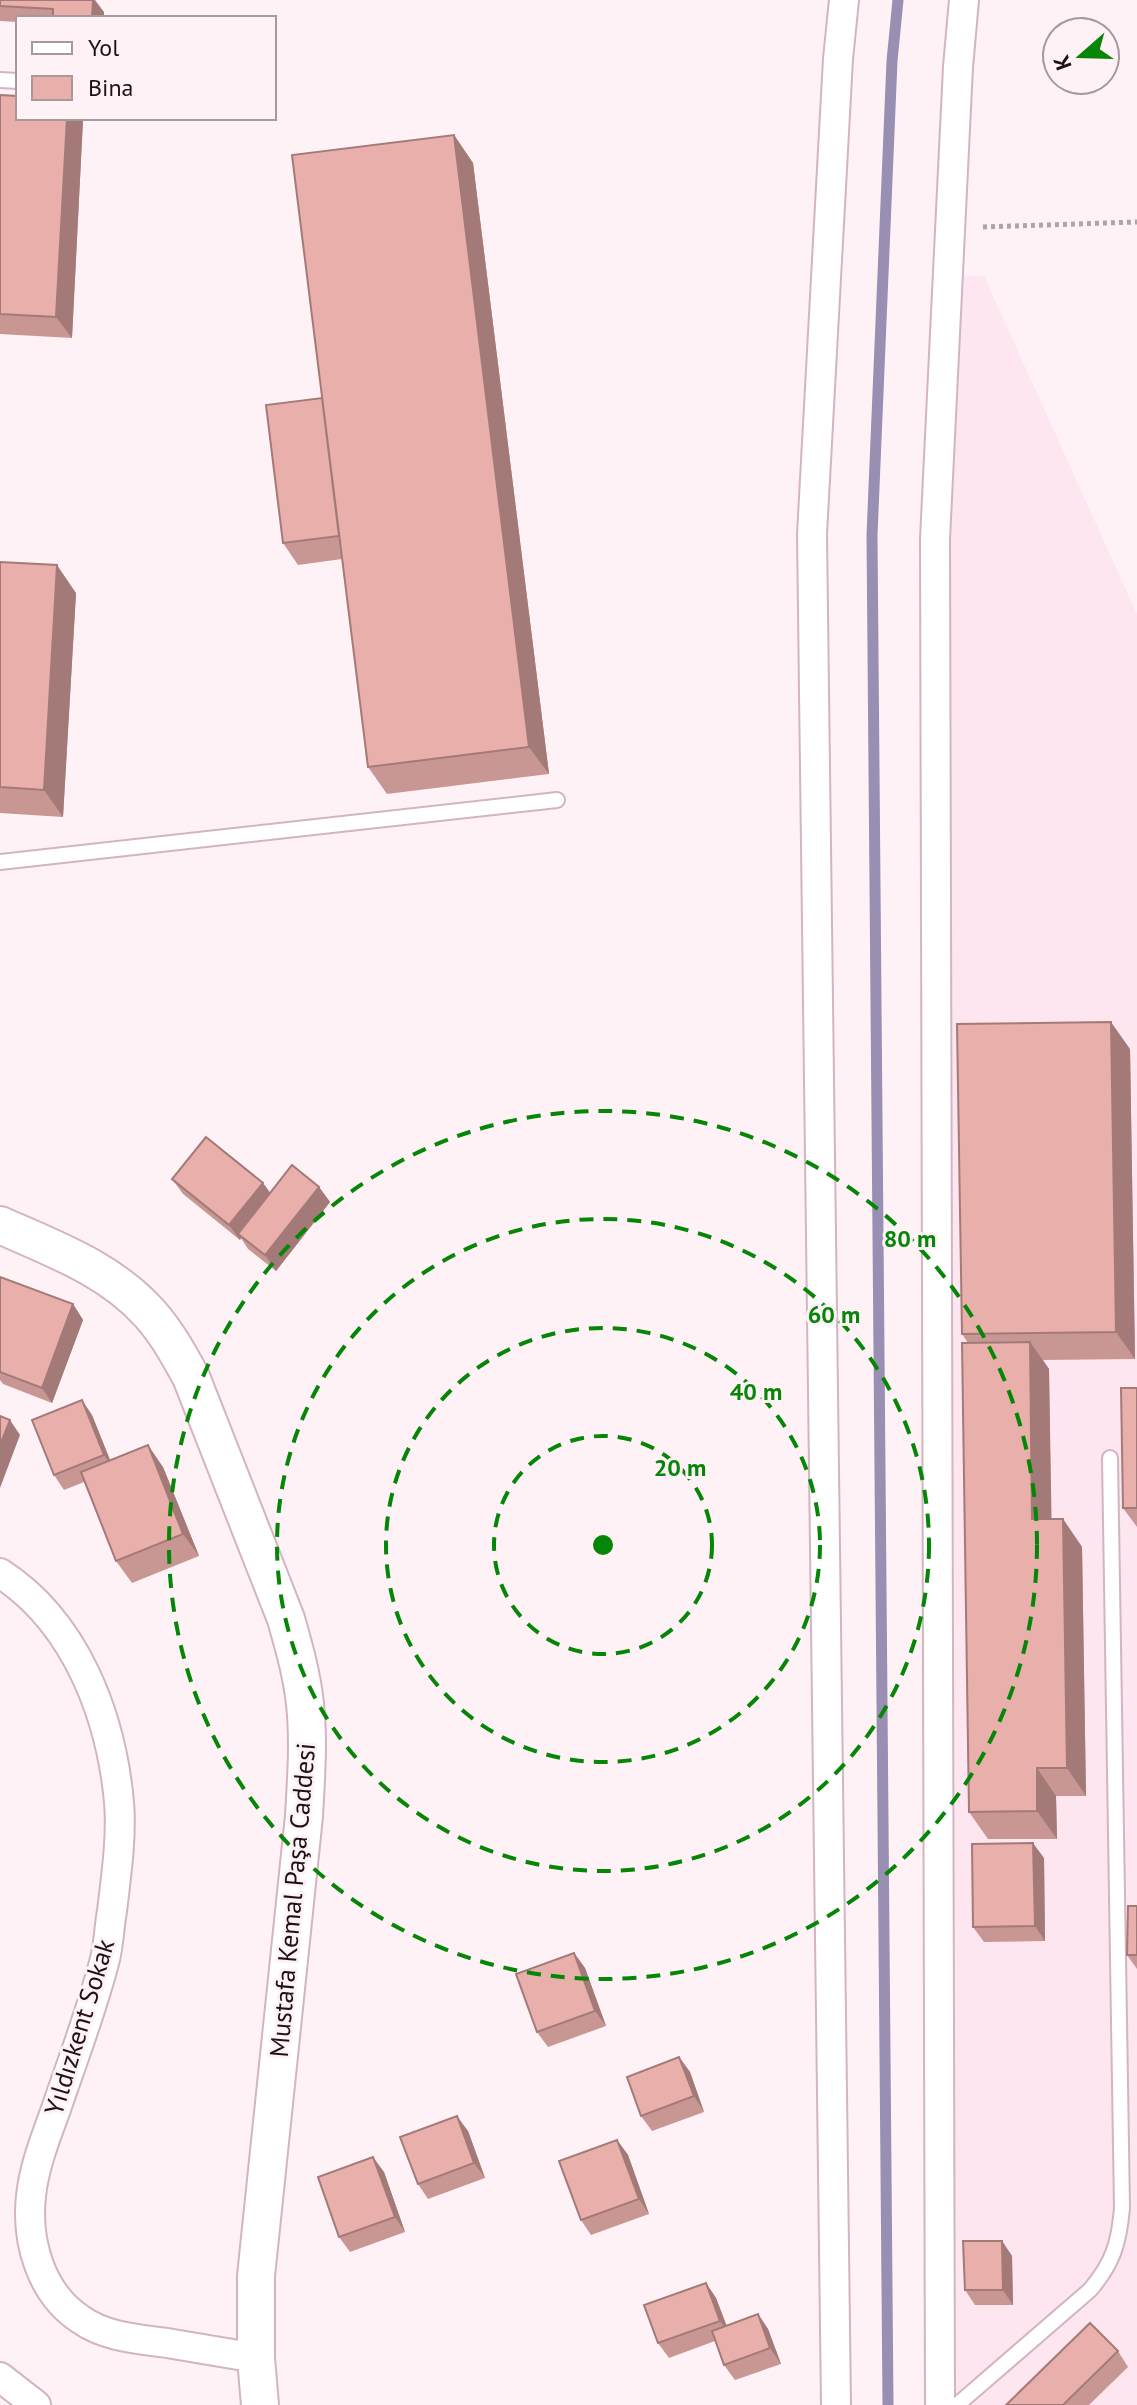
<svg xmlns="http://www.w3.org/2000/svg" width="1137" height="2405" viewBox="0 0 1137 2405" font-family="'PT Sans',sans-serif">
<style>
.built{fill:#fde6ef}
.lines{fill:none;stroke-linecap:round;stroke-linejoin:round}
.stream{stroke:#988fb2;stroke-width:11}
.service-casing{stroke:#d2b5c0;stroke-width:18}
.minor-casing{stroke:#d2b5c0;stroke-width:32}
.tertiary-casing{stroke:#d2b5c0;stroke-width:40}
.path{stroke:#b0a4a9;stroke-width:5;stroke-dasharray:4 4;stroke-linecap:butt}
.service{stroke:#fff;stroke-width:14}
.minor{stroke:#fff;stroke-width:28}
.tertiary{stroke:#fff;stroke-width:36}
.wall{fill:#c89693}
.shaded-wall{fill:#a37a78}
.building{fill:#e9afab;stroke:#a37a78;stroke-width:2}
.ring{fill:none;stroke:#058607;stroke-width:4;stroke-dasharray:14 10}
.labels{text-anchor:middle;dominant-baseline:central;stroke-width:6;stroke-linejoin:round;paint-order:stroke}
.street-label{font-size:26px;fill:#1d1317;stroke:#fff2f7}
.centre{fill:#058607;stroke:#fff2f7;stroke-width:4}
.ring-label{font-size:24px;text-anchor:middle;font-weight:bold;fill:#058607;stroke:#fff2f7;stroke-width:6;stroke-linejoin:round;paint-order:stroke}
</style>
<rect width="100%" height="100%" fill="#fff2f7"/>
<!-- built -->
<path class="built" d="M947 275 984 276 1137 614V2405H940Z"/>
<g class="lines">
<!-- stream -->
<path class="stream" d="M888 2405 872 535 892 61 898 0"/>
<defs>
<path id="service" d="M0 80 18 81
M0 862 557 800
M957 2405 1090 2290C1113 2263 1119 2243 1122 2208L1110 1458"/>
<path id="minor" d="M0 1573C76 1622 111 1716 119 1802 122 1836 116 1877 112 1911 109 1927 109 1943 105 1959 92 2010 73 2059 56 2109 46 2137 34 2166 31 2196 26 2242 41 2293 80 2319 105 2337 137 2339 167 2343 197 2348 227 2353 256 2358
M0 2377 36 2405
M836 2405 812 534 838 59 844 0
M940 2405 935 539 958 67 964 0"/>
<path id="tertiary" d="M0 1225C54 1249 110 1269 150 1314 167 1333 179 1355 191 1377L286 1619C294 1647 302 1675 305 1704 309 1741 306 1779 304 1816L256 2276V2358L260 2405"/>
</defs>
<!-- service casing -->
<use href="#service" class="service-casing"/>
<!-- minor casing -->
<use href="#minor" class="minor-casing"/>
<!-- tertiary casing -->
<use href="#tertiary" class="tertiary-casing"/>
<!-- path -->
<path class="path" d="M983 227 1137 222"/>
<!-- service -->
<use href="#service" class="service"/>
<!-- minor -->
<use href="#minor" class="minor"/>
<!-- tertiary -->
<use href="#tertiary" class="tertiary"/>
</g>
<!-- wall -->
<path class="wall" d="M0 0 104 12V18H18V22L0 21Z
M0 95 83 120 72 338 0 334Z
M454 135 473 163 549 774 387 794 368 767 342 559 298 565 283 543 322 398Z
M0 562 76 593 63 817 0 813Z
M1130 1049 1135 1359 1043 1360 1049 1369 1051 1519H1063L1082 1547 1086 1796H1056L1057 1839H988L969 1812 968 1343 962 1334Z
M172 1179 263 1183 270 1193 319 1187 330 1202 276 1271 248 1249 241 1238 240 1240 183 1194Z
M0 1277 73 1304 83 1320 52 1403 3 1384 0 1380Z
M1137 1388V1527L1123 1508Z
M92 1415 110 1460 163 1467 199 1556 132 1583 116 1561 84 1482 64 1490 54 1475Z
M1044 1858 1045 1941 984 1942 973 1927Z
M1137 1906V1969L1127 1955Z
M574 1953 585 1968 606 2026 548 2047 537 2032Z
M679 2057 690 2072 704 2112 652 2131 641 2116Z
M468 2131 485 2178 428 2199 418 2184Z
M617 2140 628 2155 649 2214 591 2235 581 2220Z
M384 2172 405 2232 350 2252 339 2237Z
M1002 2241 1012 2256 1013 2305H975L965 2290Z
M706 2283 716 2298 727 2326 758 2314 768 2329 781 2364 735 2380 724 2365 715 2341 669 2358 658 2343Z
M1118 2351 1128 2367 1089 2405H1006Z"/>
<!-- shaded-wall -->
<path class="shaded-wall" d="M93 0H95L104 12V18H92Z
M67 118H81L83 120 72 338 56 317Z
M454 135 473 163 549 774 529 747Z
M57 565 76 593 63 817 44 790Z
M1111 1022 1130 1049 1135 1359 1116 1332Z
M263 1183 274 1198 238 1234 241 1238 240 1240 229 1225Z
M319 1187 330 1202 276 1271 265 1255Z
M73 1304 83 1320 52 1403 42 1388Z
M1030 1342 1049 1369 1052 1547 1032 1519Z
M82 1400 92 1415 114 1470 104 1455Z
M10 1420 20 1435 0 1488V1445Z
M148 1445 163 1467 199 1556 183 1534Z
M1063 1519 1082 1547 1086 1796 1067 1768Z
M1037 1768 1056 1796 1057 1839 1037 1811Z
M1033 1843 1044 1858 1045 1941 1035 1926Z
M574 1953 585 1968 606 2026 595 2011Z
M679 2057 690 2072 704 2112 694 2096Z
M457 2116 468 2131 485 2178 474 2163Z
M617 2140 628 2155 649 2214 639 2199Z
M373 2157 384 2172 405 2232 395 2217Z
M1002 2241 1012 2256 1013 2305 1003 2290Z
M706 2283 716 2298 730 2336 720 2321Z
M758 2314 768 2329 781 2364 770 2348Z"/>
<!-- building -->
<path class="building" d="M0 0H93L92 18H53V9L0 6Z
M0 95 18 96V118H67L56 317 0 314Z
M454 135 529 747 368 767 292 155Z
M322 398 339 536 283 543 266 405Z
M0 562 57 565 44 790 0 787Z
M1111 1022 1116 1332 962 1334 957 1024Z
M206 1137 263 1183 229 1225 172 1179Z
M292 1165 319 1187 265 1255 238 1234Z
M0 1277 73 1304 42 1388 0 1372Z
M1030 1342 1032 1519H1063L1067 1768H1037V1811L969 1812 962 1343Z
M1121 1388H1137V1508H1123Z
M82 1400 104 1455 54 1475 32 1420Z
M0 1416 10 1420 0 1445Z
M148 1445 183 1534 116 1561 81 1472Z
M1033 1843 1035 1926 973 1927 972 1844Z
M1128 1906H1137V1955H1127Z
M574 1953 595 2011 537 2032 516 1974Z
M679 2057 694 2096 641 2116 627 2077Z
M457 2116 474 2163 418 2184 400 2137Z
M617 2140 639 2199 581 2220 559 2161Z
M373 2157 395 2217 339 2237 318 2177Z
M963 2241H1002L1003 2290H965Z
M706 2283 720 2321 658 2343 644 2305Z
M758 2314 770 2348 724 2365 712 2331Z
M1090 2323 1118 2351 1063 2405H1006Z"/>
<!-- distance rings -->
<g class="ring">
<circle cx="603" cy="1545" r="109"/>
<circle cx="603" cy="1545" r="217"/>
<circle cx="603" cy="1545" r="326"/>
<circle cx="603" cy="1545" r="434"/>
</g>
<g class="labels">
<!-- street labels -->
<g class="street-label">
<text transform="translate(292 1900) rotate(-85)">Mustafa Kemal Paşa Caddesi</text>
<text transform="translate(79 2027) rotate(-73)">Yıldızkent Sokak</text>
</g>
</g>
<circle cx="603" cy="1545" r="12" class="centre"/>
<g class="ring-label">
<text x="910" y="1247">80 m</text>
<text x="834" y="1323">60 m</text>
<text x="756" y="1400">40 m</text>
<text x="680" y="1476">20 m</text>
</g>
<!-- legend -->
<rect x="16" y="16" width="260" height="104" fill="#fff2f7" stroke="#a5999d" stroke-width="2"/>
<rect x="32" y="42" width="40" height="12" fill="#ffffff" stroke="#a5999d" stroke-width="2"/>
<text x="88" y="56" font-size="24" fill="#1d1317">Yol</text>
<rect x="32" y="76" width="40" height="24" fill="#e9afab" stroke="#a5999d" stroke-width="2"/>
<text x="88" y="96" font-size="24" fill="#1d1317">Bina</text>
<!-- north arrow -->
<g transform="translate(1081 56) rotate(250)"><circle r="38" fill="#fff2f7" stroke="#a5999d" stroke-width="2"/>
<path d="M0-6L14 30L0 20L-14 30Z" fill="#058607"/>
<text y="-12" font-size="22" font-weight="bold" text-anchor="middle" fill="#1d1317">K</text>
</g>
</svg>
